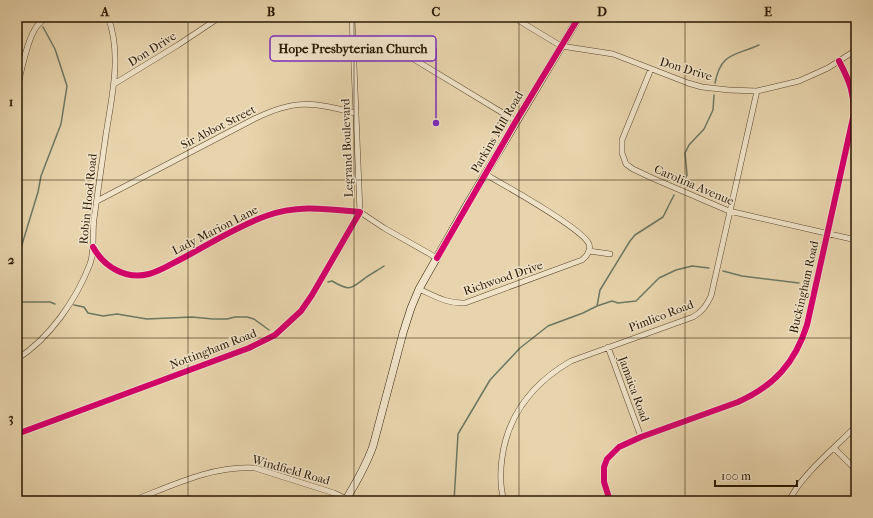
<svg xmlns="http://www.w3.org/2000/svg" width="873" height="518" viewBox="0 0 873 518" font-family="'IM FELL French Canon',serif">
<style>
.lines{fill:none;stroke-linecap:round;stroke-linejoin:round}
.stream{stroke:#6b7864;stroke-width:1.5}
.street-casing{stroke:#58462c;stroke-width:6}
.secondary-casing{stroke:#281702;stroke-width:8}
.street{stroke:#f0e3c9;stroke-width:5}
.secondary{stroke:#f0e3c9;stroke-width:7}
.cycleway-casing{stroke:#f0e3c9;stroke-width:8}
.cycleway{stroke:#d6006c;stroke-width:6}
.grid{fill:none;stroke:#281702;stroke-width:1;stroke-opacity:0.55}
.labels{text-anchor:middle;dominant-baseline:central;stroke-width:3;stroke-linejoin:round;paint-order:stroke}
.street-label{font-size:12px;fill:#281702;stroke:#f0e3c9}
.leader{fill:none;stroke:#7b2cbf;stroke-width:1.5}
.callout-dot{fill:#7b2cbf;stroke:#f0e3c9;stroke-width:1.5}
.callout{fill:#f0e3c9;stroke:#7b2cbf;stroke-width:1.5}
.callout-label{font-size:13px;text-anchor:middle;font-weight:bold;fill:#281702}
.neatline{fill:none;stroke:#281702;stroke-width:1.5}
.grid-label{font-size:13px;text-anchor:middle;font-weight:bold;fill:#281702}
</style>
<rect width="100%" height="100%" fill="#e8d4ac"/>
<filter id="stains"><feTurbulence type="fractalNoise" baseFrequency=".005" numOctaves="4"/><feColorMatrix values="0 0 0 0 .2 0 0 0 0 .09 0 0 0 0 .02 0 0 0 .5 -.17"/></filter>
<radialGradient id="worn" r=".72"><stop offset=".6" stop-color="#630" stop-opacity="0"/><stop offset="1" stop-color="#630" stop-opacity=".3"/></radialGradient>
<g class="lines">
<!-- stream -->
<path class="stream" d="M715 83C721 52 735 56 759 45
M681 185 687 175 685 153 689 145 704 129 713 110 714 95
M17 261 38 192 41 176 61 124 67 86 55 49 43 27
M723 271 742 276 799 283
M328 282 332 281C349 291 350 290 365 278 371 274 378 270 384 266
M17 302H50L55 304
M74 305 84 307 88 313 103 316 117 314 147 319 192 317 213 319H227L235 317H247L254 319 269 330
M597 306 600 290 630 241 635 235 663 217 674 195
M454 501 458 434 490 380 520 348 548 326 583 313 597 306 612 301 618 303 636 301 659 278 676 270 692 266 709 268"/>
<defs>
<path id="street" d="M352 17 360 212 384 228 437 258
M513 17 561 46 613 54 688 83 702 87 729 90 757 91 799 81 828 68 856 50
M354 49 389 50 402 52 516 121
M651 69 622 140V153L626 164 633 169 652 178 729 211 856 240
M114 84 178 45 220 17
M17 90C21 72 26 44 35 29 38 24 42 21 46 17
M97 201 254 119C295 99 312 102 355 113
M589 251 610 254
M419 289C435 296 447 304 465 303L582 260C587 256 591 251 589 244 582 228 504 185 485 174
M608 347 641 437
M17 359C50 338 76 300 90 264 95 250 92 233 94 219 98 190 102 162 106 134 112 96 122 54 108 17
M17 434 249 348 275 335 301 311 312 295 360 212C328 209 297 204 266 216 238 226 211 243 185 257 173 263 161 271 149 274 126 280 104 267 93 247
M834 448 856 470
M132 501C171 486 213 465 255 468L334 493 351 501
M504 501C500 487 500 473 502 458 508 414 533 383 571 361L693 317C702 312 706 306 711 296L757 91
M610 501 604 482V467L607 459 619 447 641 437 738 402C774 386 795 363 807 325L853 118C855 94 850 82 839 61
M789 501C801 475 836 447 856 426"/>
<path id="secondary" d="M345 501C356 483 366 466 373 446L403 333 411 308 419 289 465 208 579 17"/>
</defs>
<!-- street casing -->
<use href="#street" class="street-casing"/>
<!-- secondary casing -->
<use href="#secondary" class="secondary-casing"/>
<!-- street -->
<use href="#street" class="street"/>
<!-- secondary -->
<use href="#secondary" class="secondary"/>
<defs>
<path id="cycleway" d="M437 258 516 121 579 17
M17 434 249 348 275 335 301 311 312 295 360 212C328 209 297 204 266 216 238 226 211 243 185 257 173 263 161 271 149 274 126 280 104 267 93 247
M610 501 604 482V467L607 459 619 447 641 437 738 402C774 386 795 363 807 325L853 118C855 94 850 82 839 61"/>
</defs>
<!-- cycleway casing -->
<use href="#cycleway" class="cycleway-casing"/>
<!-- cycleway -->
<use href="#cycleway" class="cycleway"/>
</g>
<!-- grid -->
<path class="grid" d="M188 17V501M354 17V501M519 17V501M685 17V501M17 180H856M17 338H856"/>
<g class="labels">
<!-- street labels -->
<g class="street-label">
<text transform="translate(152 49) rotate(-32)">Don Drive</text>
<text transform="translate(686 69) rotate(17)">Don Drive</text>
<text transform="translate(218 127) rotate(-27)">Sir Abbot Street</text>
<text transform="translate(497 132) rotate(-60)">Parkins Mill Road</text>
<text transform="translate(347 148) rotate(-92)">Legrand Boulevard</text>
<text transform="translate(694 185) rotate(23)">Carolina Avenue</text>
<text transform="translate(88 199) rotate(-84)">Robin Hood Road</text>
<text transform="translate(215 230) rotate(-27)">Lady Marion Lane</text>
<text transform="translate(503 278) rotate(-19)">Richwood Drive</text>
<text transform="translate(804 287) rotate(-77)">Buckingham Road</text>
<text transform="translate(661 316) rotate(-21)">Pimlico Road</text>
<text transform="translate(213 349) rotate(-21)">Nottingham Road</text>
<text transform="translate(634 389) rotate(70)">Jamaica Road</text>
<text transform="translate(291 470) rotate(16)">Windfield Road</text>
</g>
</g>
<!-- callouts -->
<path class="leader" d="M436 123L436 48"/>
<circle class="callout-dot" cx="436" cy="123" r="4"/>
<rect class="callout" x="270" y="36" width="166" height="25" rx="4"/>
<g class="callout-label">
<text x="353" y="53">Hope Presbyterian Church</text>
</g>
<!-- margin -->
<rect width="873" height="518" fill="none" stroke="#e8d4ac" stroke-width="44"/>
<!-- scale -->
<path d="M715 480v6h82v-6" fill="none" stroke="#281702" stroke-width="2"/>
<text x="721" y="480" font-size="12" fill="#281702" stroke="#f0e3c9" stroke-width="3" paint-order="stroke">100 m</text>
<rect x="22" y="22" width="829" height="474" class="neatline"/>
<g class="grid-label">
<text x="105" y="16">A</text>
<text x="271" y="16">B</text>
<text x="436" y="16">C</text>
<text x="602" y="16">D</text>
<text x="768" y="16">E</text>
<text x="11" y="106">1</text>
<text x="11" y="264">2</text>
<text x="11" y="422">3</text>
</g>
<rect width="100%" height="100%" filter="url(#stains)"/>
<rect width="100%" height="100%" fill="url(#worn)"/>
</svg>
